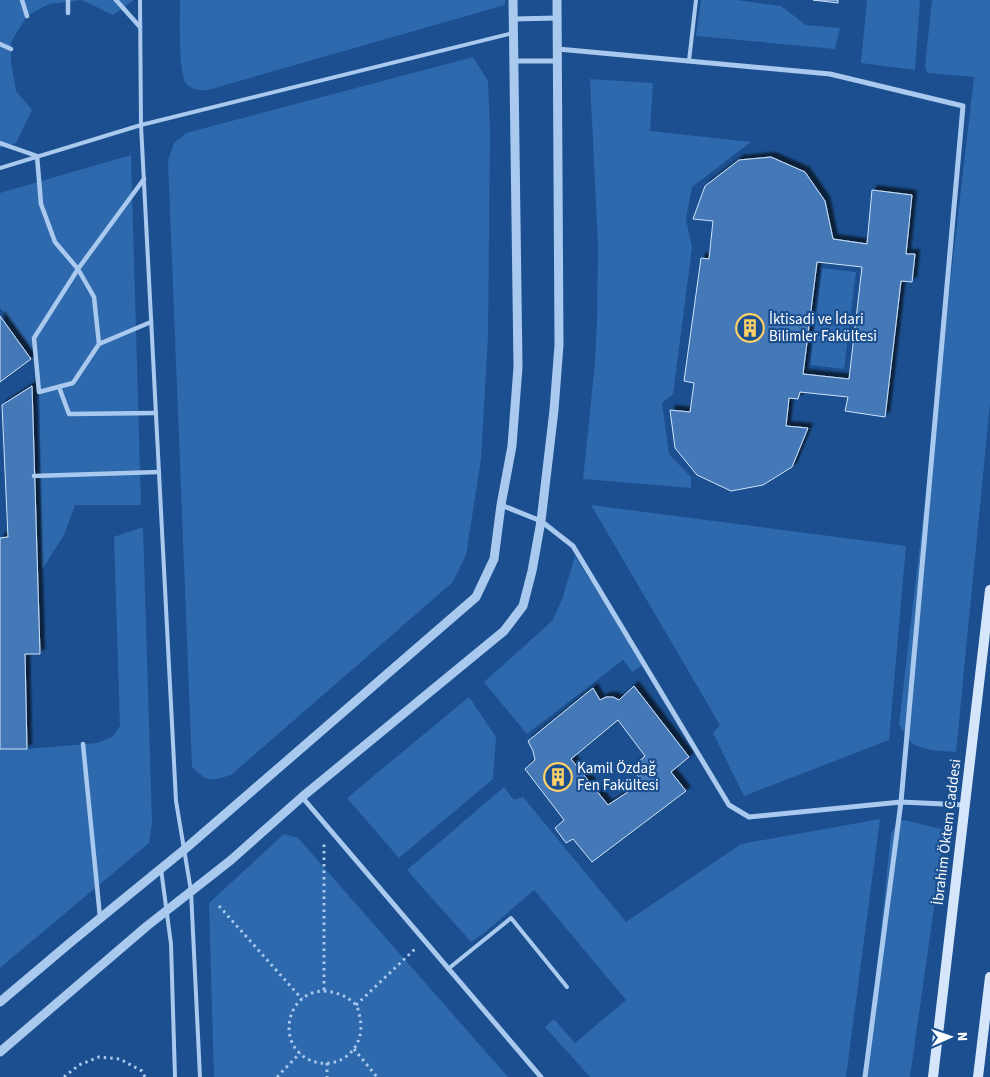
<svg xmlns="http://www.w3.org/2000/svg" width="990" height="1077" viewBox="0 0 990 1077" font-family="'Source Sans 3',sans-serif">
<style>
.green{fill:#2e69ad}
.building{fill:#4478b7;stroke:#cfe3fa;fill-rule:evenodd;filter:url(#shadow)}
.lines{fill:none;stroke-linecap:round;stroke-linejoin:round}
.path{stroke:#a9c9ee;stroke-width:3;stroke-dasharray:2.5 4;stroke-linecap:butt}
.service{stroke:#a9c9ee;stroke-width:4}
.pedestrian{stroke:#a9c9ee;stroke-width:4.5}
.minor{stroke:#a9c9ee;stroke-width:5}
.tertiary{stroke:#a9c9ee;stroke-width:9}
.secondary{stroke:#d6e6fa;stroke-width:10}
.labels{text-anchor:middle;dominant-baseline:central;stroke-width:4.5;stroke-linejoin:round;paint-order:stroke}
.poi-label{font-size:15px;fill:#fff;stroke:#1b4f8f;text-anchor:start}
.street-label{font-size:15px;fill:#fff;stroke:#1b4f8f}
</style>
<defs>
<filter id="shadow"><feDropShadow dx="4.5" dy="-4.5" stdDeviation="1" flood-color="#0009"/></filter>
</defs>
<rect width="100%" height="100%" fill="#1b4f8f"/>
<!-- green -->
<path class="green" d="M0 0H82L49 4 27 16 11 42V63L16 91 32 110 16 143 0 148Z
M82 0H134L113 15Z
M180 0H505V5L208 90C200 90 191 90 186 83 178 72 180 17 180 0Z
M701 0H737L781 6 806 25 840 28 835 49 696 36Z
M867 0H920L915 70 861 63Z
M932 0H990V404L956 752C944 751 918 751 910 741 906 736 903 730 899 725L974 77 927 73 925 66Z
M473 57 488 81 490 131 488 337 481 459 466 555 453 582 231 775C210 781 209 783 192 767L168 160 174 143 186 133Z
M590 79 653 83 650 131 751 142 692 187 686 219 692 248 673 394 662 403 669 454 691 477V488L583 479 595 363 597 321 598 246Z
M131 155 141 505H75L64 535 42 570 39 376 34 354 0 308V193Z
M822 268 856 272 844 369 810 365Z
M591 505 906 546 889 740 744 796 713 733 720 725Z
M143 527 152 823 149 843 0 968V749H27L97 743 112 737 120 726 114 537Z
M575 556 643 665 632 672 623 660 527 734 484 682 552 621 562 600Z
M469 697 496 737 493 779 399 858 347 798Z
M504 787 514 800 523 797 626 922 741 844 880 819 846 1077H590L545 1027 554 1019 575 1043 626 1000 534 890 483 934 471 942 407 870Z
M904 820 945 830 910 1077H866L891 833 899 822Z
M284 834 298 838 508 1077H214L209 903Z"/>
<!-- building -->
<path class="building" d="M813 0H838V3Z
M771 157 805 172 825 201 833 239 867 244 872 190 912 195 906 254H915L912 282 901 281 885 417 845 411 848 397 800 392 798 399 789 398 786 426 808 428 792 467 763 485 731 491 697 475 675 448 670 410 690 412 694 383 684 381 701 258 709 259 713 221 693 219 705 186 739 160ZM817 262 862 267 849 379 803 374Z
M0 316 31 359 0 382Z
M32 386 40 654H25L27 749H0V538L8 537 2 405Z
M634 686 689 757 671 772 686 791 592 862 573 839 566 843 555 828 564 820 525 769 535 760 533 751 528 741 593 688 600 700 606 697H613L619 700ZM618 720 645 756 634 766V771L643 782 608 805 571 759Z"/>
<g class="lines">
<!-- path -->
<path class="path" d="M219 906 302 999
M324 990V842
M324 991C335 992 346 995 355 1004 358 1007 359 1013 360 1018 366 1047 341 1071 312 1061 303 1058 294 1049 291 1040 285 1022 293 1000 312 993 316 992 320 991 324 991Z
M356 1005 416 948
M354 1049 377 1077
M327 1063V1077
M64 1077 79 1065 99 1057 120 1059 142 1071 145 1077
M277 1077 300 1053"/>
<!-- service -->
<path class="service" d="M140 0 141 125 176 801 191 891 200 1077
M689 61 696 0
M0 168 141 125 513 33
M161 869 171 944 175 1077
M448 969 511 918 567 987"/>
<!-- pedestrian -->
<path class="pedestrian" d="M22 0 27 16
M116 0 140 27
M68 13V0
M0 44 11 49
M0 143 37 156 41 204 55 242 78 269 94 297 99 344 73 383 39 392 34 338 78 269 144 179
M99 344 151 322
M59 387 69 414 156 413
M34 476 159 472
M83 744 100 917"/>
<!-- minor -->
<path class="minor" d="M513 19 557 18
M558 49 830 74 963 106 901 802 865 1077
M514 61H558
M501 505 541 521 573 546 729 805 749 817 901 802 965 805
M302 797 541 1077"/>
<!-- tertiary -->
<path class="tertiary" d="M0 1002 71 942 185 849 476 597 494 559 501 505 512 446 518 367 513 0
M0 1052 147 926 231 860 302 797 504 631 523 606 532 571 541 521 554 410 559 345 557 0"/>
<!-- secondary -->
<path class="secondary" d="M933 1077 990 590
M978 1077 990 977"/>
</g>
<!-- icons -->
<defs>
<symbol id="building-ring" viewBox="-11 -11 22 22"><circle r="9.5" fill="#1b4f8f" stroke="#ffd166" stroke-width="1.5"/><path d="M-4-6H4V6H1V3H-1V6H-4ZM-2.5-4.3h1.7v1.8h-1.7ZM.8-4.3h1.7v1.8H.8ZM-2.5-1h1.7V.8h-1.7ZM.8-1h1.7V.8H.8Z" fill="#ffd166"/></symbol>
</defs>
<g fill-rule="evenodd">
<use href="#building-ring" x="734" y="312" width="32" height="32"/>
<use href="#building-ring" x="542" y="761" width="32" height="32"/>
</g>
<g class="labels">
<!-- poi labels -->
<g class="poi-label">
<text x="769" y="319">İktisadi ve İdari<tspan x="769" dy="17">Bilimler Fakültesi</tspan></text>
<text x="577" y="768">Kamil Özdağ<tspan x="577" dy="17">Fen Fakültesi</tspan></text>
</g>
<!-- street labels -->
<g class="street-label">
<text transform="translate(947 832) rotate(-83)">İbrahim Öktem Caddesi</text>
</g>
</g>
<!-- north arrow -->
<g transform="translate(950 1037) rotate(88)" stroke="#1b4f8f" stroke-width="4" paint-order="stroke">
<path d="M0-4L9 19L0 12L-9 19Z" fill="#ffffff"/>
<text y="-8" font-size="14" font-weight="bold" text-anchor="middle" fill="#ffffff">N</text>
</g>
</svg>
